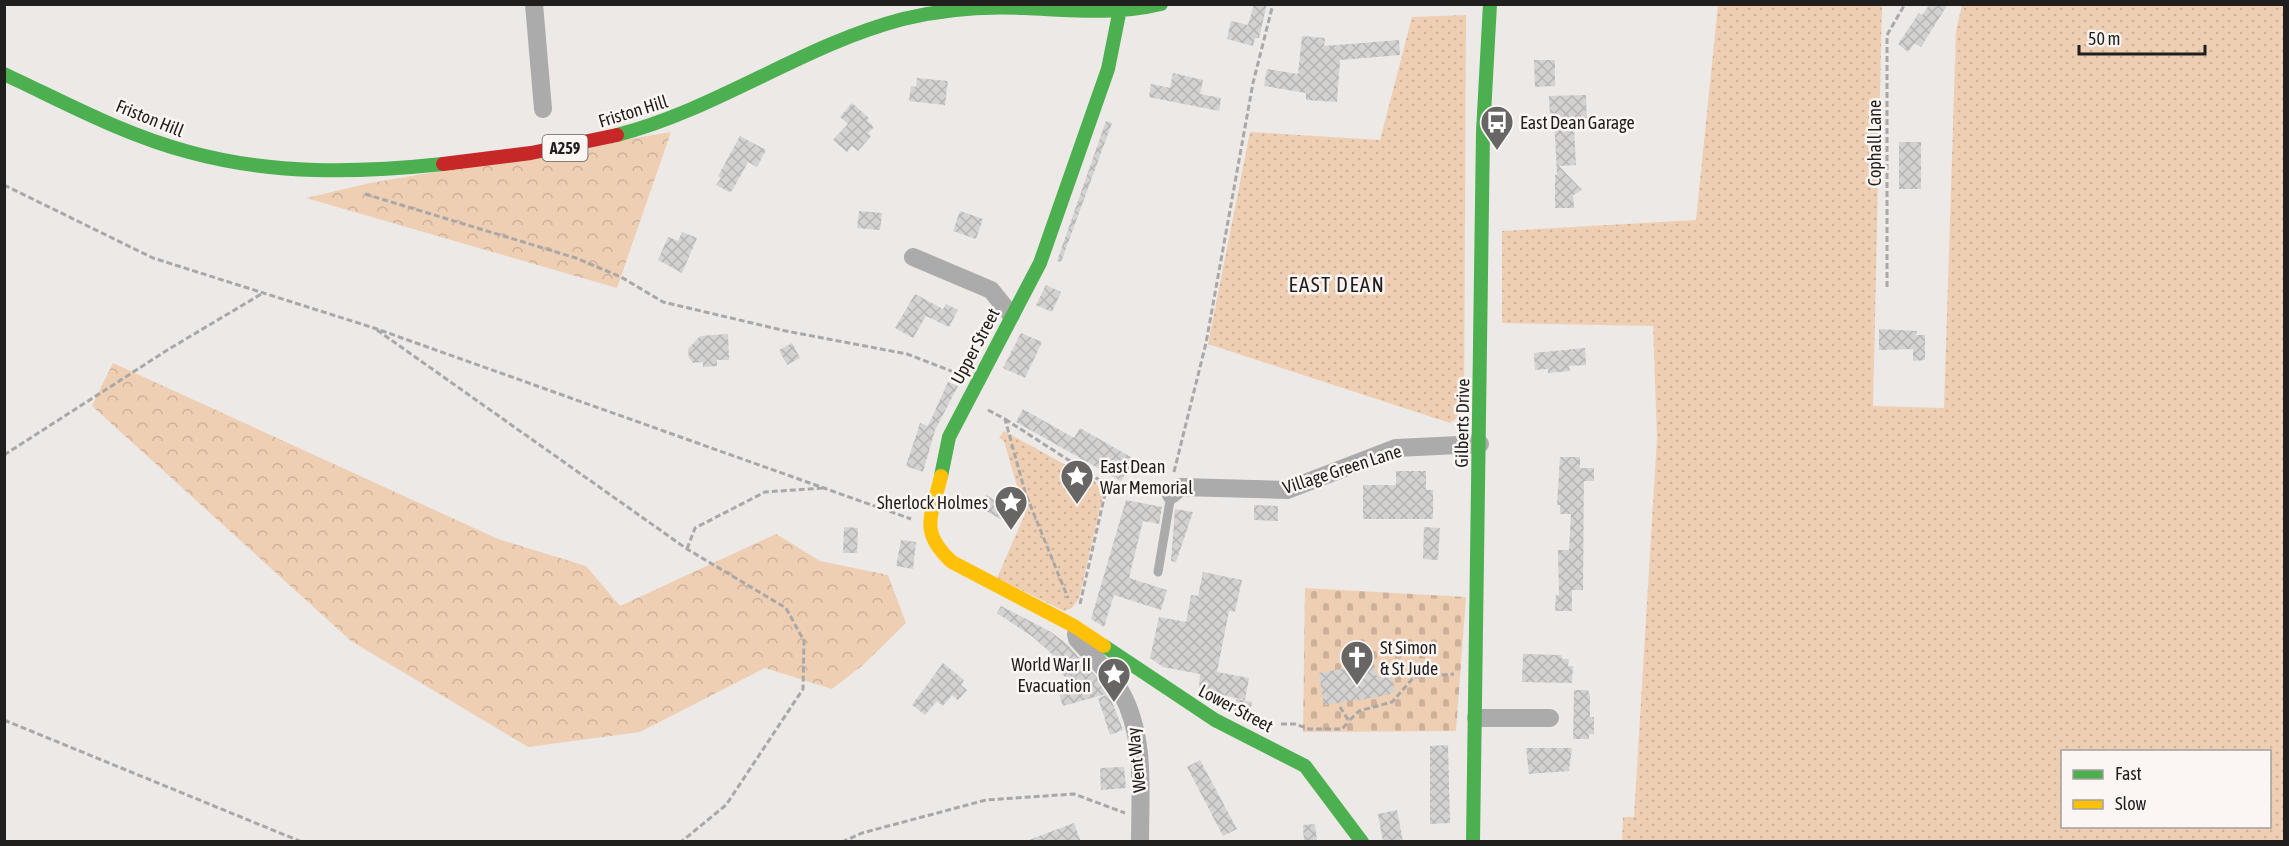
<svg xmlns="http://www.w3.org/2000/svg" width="2289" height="846" viewBox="0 0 2289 846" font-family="'Asap Condensed',sans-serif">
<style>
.green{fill:url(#green-dots);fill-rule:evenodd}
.forest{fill:url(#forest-crowns)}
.cemetery{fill:url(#cemetery-stones)}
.building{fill:url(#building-cross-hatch)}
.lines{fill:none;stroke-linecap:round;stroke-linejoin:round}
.path{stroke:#a9a8a7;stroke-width:3;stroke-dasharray:6 3;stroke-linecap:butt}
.lane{stroke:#acabab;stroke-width:9}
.street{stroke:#acabab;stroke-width:18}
.fast{stroke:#4caf50;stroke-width:14}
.slow{stroke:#ffc107;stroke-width:14}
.jam{stroke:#c62828;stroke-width:14}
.labels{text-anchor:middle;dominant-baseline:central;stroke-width:5;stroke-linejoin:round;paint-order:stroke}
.shield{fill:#fbf6f3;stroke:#62605d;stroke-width:1.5}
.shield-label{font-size:16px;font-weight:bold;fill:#201f1d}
.street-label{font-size:18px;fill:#201f1d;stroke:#fbf6f3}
.poi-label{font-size:18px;fill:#201f1d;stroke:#fbf6f3;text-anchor:start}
.quarter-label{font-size:21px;letter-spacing:1.5px;fill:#201f1d;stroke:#fbf6f3}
</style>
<defs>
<pattern id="green-dots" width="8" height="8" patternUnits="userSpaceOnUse" patternTransform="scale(1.5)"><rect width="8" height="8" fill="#efcfb3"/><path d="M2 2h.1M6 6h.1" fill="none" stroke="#cdb19a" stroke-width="1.8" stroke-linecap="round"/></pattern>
<pattern id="forest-crowns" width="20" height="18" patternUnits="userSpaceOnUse" patternTransform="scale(1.5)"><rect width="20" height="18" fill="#efcfb3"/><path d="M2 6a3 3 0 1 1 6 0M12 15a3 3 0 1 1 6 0" fill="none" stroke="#cdb19a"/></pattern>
<pattern id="cemetery-stones" width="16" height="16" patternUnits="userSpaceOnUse" patternTransform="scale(1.5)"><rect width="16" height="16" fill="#efcfb3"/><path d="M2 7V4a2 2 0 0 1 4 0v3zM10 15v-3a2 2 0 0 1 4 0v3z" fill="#cdb19a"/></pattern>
<pattern id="building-cross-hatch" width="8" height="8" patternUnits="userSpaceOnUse" patternTransform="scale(1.5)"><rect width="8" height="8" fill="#d4d2d0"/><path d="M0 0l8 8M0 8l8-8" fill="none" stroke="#b6b4b2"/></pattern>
</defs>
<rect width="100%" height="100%" fill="#ece9e7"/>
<!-- green -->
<path class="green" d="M1718 5H1882L1873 406 1944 408 1956 31 1962 5H2284V841H1622L1623 817H1634L1657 438 1653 326 1502 323V231L1696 220ZM2062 752H2270V826H2062Z
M1466 15 1464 413 1450 423 1208 344 1250 132 1380 140 1412 17Z
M1004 431 1095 481 1103 495 1079 598 1072 608 1064 611 997 578 1025 514 1004 441 999 438Z"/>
<!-- forest -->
<path class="forest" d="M671 132 617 288 306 198 370 183Z
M113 363 498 539 586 566 620 606 776 534 820 561 888 575 906 623 863 665 832 689 765 668 640 732 528 747 351 641 92 406Z"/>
<!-- cemetery -->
<path class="cemetery" d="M1305 588 1466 597 1456 731 1303 732Z"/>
<!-- building -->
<path class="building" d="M1254 4H1267L1259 38H1255L1253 46 1227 39 1231 21 1248 25Z
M1930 4H1948L1921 47 1915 43 1908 52 1898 44 1919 13 1922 15Z
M1302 36 1325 38 1324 46 1399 40 1400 55 1340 60 1337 102 1306 100V93L1264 86 1267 69 1298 74Z
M1534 60H1555V86L1535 87Z
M1173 73 1203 80 1200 94 1221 98 1219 111 1149 97 1151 84 1170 88Z
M917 78 948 81 945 105 909 101 911 86 916 87Z
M1586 95 1587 129H1574L1576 165 1559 166 1582 190 1573 195 1574 208H1555V175H1557L1554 116H1550L1549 96Z
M852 103 869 118 867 121 874 127 868 133 871 136 858 151 852 146 847 152 833 140 848 124 840 117Z
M1106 121 1112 123 1061 262 1057 261Z
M740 136 766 150 757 167 748 162 732 191 729 192 716 185 721 178 718 176Z
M1899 142H1921V189H1899Z
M859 211 882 213 880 230 857 228Z
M960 211 983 219 976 239 953 231Z
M682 232 697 238 682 273 658 260 668 237 678 241Z
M1046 285 1061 292 1052 312 1036 305Z
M915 294 943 309 946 304 958 310 949 327 926 316 913 338 895 328Z
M1879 329 1917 331 1916 335H1925V360L1913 361V349L1879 350Z
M1021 333 1042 342 1025 378 1003 368Z
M728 334 729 360H717V366L703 367V362L693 363 689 358 688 349 700 336Z
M792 343 800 358 787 365 779 350Z
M1585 348 1586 365 1569 366 1570 371 1548 373V369L1535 370 1534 353Z
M948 382 958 386 935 430 923 472 906 466 920 423 928 426Z
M1023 409 1074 438 1080 428 1143 464 1136 476 1127 471 1121 481 1016 422Z
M1560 457H1580V468H1594V481H1584L1583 590H1572V611H1555L1556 595H1559L1558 550H1569L1571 514H1560V505H1557Z
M1396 471H1426V490H1433V519H1363V485H1396Z
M986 495 1020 515 1013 526 979 507Z
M1126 500 1162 507 1159 524 1143 521 1129 578 1167 590 1161 610 1114 595 1104 627 1091 619Z
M1254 505 1278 506V521L1254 520Z
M1175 509 1193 512 1176 562 1171 561Z
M844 527 858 528 857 553H843Z
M1424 527 1440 528 1438 560 1423 559Z
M901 540 916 542 913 569 896 566Z
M1203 572 1242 580 1235 612 1229 611 1217 672 1249 678 1245 700 1199 690 1200 674 1163 667 1150 658 1159 617 1186 622 1191 595 1198 596Z
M1001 606 1051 632 1067 644 1103 684 1106 694 1063 706 1058 691 1075 686 1048 661 1053 655 1033 637 997 613Z
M1523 654 1561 655 1562 659H1569L1568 666H1573L1572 683 1522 682Z
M943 663 964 680 961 685 967 690 958 700 952 695 943 706 937 701 925 715 912 705Z
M1374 663 1376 676 1391 671 1395 692 1378 697 1324 705 1319 673Z
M1574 690H1588L1590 696V717H1594V734H1589V739H1573Z
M1109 694 1123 730 1110 735 1098 698Z
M1236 699 1252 702 1249 719 1234 712Z
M1448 745 1450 823 1430 824V746Z
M1526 748H1572L1569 771 1529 774Z
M1200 760 1237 829 1223 836 1187 767Z
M1124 767 1126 788 1101 790 1100 768Z
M1397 810 1403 842H1383L1378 814Z
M1074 823 1081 842H1029V840Z
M1315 824 1317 842H1304L1303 825Z"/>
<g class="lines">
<!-- path -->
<path class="path" d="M4 185 153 258 374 328 911 519
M365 194 576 258 621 277 663 302 786 331 907 354 959 374
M1887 287V35L1905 4
M377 330 687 549 786 608 804 641 803 689 726 805 681 842
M988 410 1005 419 1025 492 1068 598
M1005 419 1107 485 1154 494
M4 455 169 349 263 293
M1174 472 1206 343 1253 83 1273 4
M687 549 695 528 765 492 823 488
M1080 604 1107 485
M1340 707 1349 721 1359 711 1392 702 1414 677 1454 674
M4 720 302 842
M1281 724H1295L1309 729H1342L1349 721
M842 842 862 833 986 800 1074 794 1125 813"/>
<!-- lane -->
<path class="lane" d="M1158 572 1171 495"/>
<!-- street -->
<path class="street" d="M534 4 543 109
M913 257 991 290 1011 315
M1171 495 1181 487 1287 490 1396 448 1480 444
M1076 634 1077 639C1092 656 1110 672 1121 692 1146 737 1140 792 1140 842
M1476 718H1550"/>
<!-- fast -->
<path class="fast" d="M4 74C64 102 124 135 189 152 273 175 357 173 443 164
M617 135C718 109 803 45 903 19 943 9 985 6 1025 8 1072 10 1115 15 1161 4
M941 476 949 437 1040 263 1108 69 1119 14
M1104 646 1215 720 1305 766 1362 842
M1473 842 1483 132 1490 4"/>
<!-- slow -->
<path class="slow" d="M941 476C932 516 918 531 952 562L1074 626 1104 646"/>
<!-- jam -->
<path class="jam" d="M443 164 531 153 617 135"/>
</g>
<!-- icons -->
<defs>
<symbol id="bus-pin" viewBox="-11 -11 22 30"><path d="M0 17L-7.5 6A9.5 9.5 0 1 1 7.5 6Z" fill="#676664" stroke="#fbf6f3"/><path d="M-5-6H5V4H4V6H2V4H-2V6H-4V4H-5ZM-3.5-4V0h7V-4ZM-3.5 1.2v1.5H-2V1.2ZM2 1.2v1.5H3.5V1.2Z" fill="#fff"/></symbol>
<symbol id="sight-pin" viewBox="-11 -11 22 30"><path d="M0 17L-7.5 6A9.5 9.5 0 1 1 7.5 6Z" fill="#676664" stroke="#fbf6f3"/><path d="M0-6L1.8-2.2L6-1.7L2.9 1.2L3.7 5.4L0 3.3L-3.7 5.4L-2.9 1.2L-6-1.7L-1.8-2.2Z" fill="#fff"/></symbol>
<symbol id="church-pin" viewBox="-11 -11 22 30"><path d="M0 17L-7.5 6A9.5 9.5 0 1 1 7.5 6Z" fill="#676664" stroke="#fbf6f3"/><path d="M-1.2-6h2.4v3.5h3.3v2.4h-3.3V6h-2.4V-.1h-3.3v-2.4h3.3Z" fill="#fff"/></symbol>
</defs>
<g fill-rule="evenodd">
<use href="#bus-pin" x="1478" y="103" width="38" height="52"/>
<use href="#sight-pin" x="1058" y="457" width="38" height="52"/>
<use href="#sight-pin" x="992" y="483" width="38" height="52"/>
<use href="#church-pin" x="1338" y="638" width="38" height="52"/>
<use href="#sight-pin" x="1095" y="655" width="38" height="52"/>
</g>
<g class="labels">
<!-- shield labels -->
<rect class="shield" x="542.5" y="135" width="45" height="26" rx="4.5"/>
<g class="shield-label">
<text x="565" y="148">A259</text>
</g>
<!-- street labels -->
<g class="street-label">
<text transform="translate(633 111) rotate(-17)">Friston Hill</text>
<text transform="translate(150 118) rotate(22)">Friston Hill</text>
<text transform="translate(1874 143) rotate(-90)">Cophall Lane</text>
<text transform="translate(975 346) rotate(-62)">Upper Street</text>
<text transform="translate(1462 423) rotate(-89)">Gilberts Drive</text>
<text transform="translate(1342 469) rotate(-18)">Village Green Lane</text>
<text transform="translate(1236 708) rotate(28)">Lower Street</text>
<text transform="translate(1136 760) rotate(-96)">Went Way</text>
</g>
<!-- poi labels -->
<g class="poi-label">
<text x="1520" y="122">East Dean Garage</text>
<text x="1100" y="466">East Dean<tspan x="1100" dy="21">War Memorial</tspan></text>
<text x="988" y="502" text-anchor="end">Sherlock Holmes</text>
<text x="1380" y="647">St Simon<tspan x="1380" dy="21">&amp; St Jude</tspan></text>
<text x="1091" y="664" text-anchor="end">World War II<tspan x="1091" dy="21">Evacuation</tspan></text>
</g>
<!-- quarter labels -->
<g class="quarter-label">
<text x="1337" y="284">EAST DEAN</text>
</g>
</g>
<!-- border -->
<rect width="2289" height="846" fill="none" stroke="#201f1d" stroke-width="12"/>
<!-- legend -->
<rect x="2061" y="750" width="210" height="78" fill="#fbf6f3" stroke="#a3a09d" stroke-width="1.5"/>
<rect x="2073" y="770" width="30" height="9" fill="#4caf50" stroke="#a3a09d" stroke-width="1.5"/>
<text x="2115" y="780" font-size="18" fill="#201f1d">Fast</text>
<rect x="2073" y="800" width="30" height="9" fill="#ffc107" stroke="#a3a09d" stroke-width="1.5"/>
<text x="2115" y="810" font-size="18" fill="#201f1d">Slow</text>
<!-- scale -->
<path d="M2079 45v9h126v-9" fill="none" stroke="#201f1d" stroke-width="3"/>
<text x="2088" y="45" font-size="18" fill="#201f1d" stroke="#fbf6f3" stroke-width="4.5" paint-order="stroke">50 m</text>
</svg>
